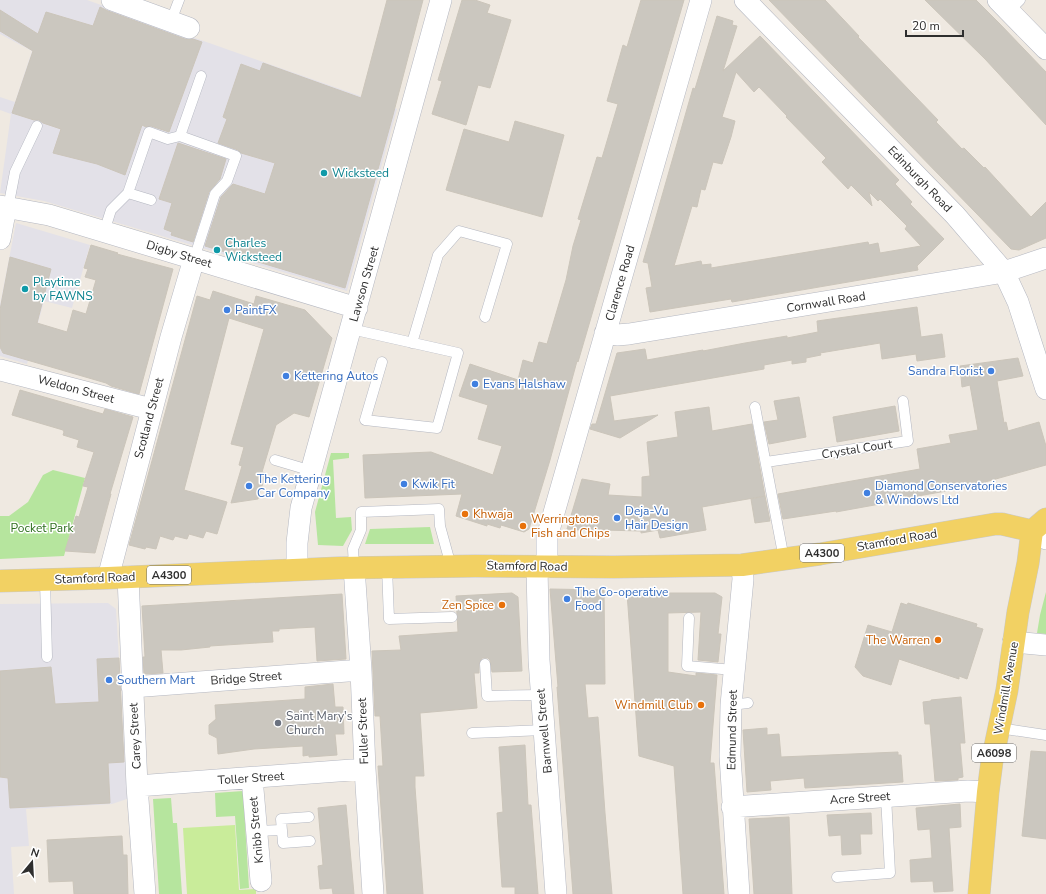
<svg xmlns="http://www.w3.org/2000/svg" width="1046" height="894" viewBox="0 0 1046 894" font-family="'Nunito Sans',sans-serif">
<style>
.industrial{fill:#e3e1e8}
.green{fill:#b6e59e}
.pitch{fill:#c9ec9a}
.building{fill:#cbc7bf;stroke:#cbc5ba;fill-rule:evenodd}
.lines{fill:none;stroke-linecap:round;stroke-linejoin:round}
.service-casing{stroke:#b4b7c1;stroke-width:11}
.minor-casing{stroke:#b4b7c1;stroke-width:22}
.primary-casing{stroke:#c9c9c9;stroke-width:23}
.service{stroke:#fff;stroke-width:10}
.minor{stroke:#fff;stroke-width:21}
.primary{stroke:#f2d163;stroke-width:22}
.culture-dot{fill:#0f9aa8;stroke:#fff;stroke-width:1.5}
.shop-dot{fill:#3f7fe0;stroke:#fff;stroke-width:1.5}
.food-dot{fill:#e8710a;stroke:#fff;stroke-width:1.5}
.worship-dot{fill:#6b7280;stroke:#fff;stroke-width:1.5}
.labels{text-anchor:middle;dominant-baseline:central;stroke-width:3;stroke-linejoin:round;paint-order:stroke}
.shield{fill:#fff;stroke:#6d6d6d;stroke-width:1}
.shield-label{font-size:11px;font-weight:bold;fill:#2e2e2e}
.culture-label{font-size:12px;fill:#0d838f;stroke:#fff;text-anchor:start}
.street-label{font-size:12px;fill:#2e2e2e;stroke:#fff}
.shop-label{font-size:12px;fill:#366cbe;stroke:#fff;text-anchor:start}
.food-label{font-size:12px;fill:#c56008;stroke:#fff;text-anchor:end}
.park-label{font-size:12px;fill:#2c6e1b;stroke:#fff}
.worship-label{font-size:12px;fill:#5b616d;stroke:#fff;text-anchor:start}
</style>
<rect width="100%" height="100%" fill="#efe9e1"/>
<!-- industrial -->
<path class="industrial" d="M0 0H87L397 109 347 291 44 201 0 193 11 114 0 110V97L15 102 32 51 0 34Z
M16 223 90 245 72 308 44 301 27 364 0 356V305Z
M108 603 116 609 127 799 112 804 26 809 29 846 11 847 14 894H0V604Z"/>
<!-- green -->
<path class="green" d="M331 453H349V458L333 460 336 518 351 517 352 530 343 546 318 545 315 512Z
M53 470 85 478 64 556 0 559V516H9L28 502 43 475Z
M430 527 434 544H365L370 529Z
M1046 592V634L1037 633 1040 615Z
M243 791 249 888 240 889 235 816 216 817 215 793Z
M171 798 173 823H177L182 894H159L153 799Z"/>
<!-- pitch -->
<path class="pitch" d="M235 825 239 890 256 889V894H187L183 828Z"/>
<!-- building -->
<path class="building" d="M387 0H423L393 115 345 288 205 246 221 197 233 184 265 194 275 163 241 153 238 150 218 143 227 119 223 117 241 64 260 71 263 63 361 98Z
M462 0H475L490 5 487 13 511 20 490 88 478 85 466 125 432 114 442 81 438 80Z
M641 0H684L578 362 577 361 550 460 529 529 524 532 501 525 500 528 487 524V526L456 516 462 494 365 498 363 455 431 452 493 475 502 446 478 439 488 405 459 396 470 364 518 380 523 360 533 363 539 342 547 344 566 280 573 246 581 220 578 219 597 157 602 158 618 104 607 101 623 45 627 47Z
M769 0H825L859 36 858 37 938 120 936 122 962 149 964 148 984 168 985 167 1031 217 1046 202V238L1019 250 1011 249Z
M925 0H976L1000 24 1046 72V125L985 59Z
M100 7 108 11 185 39H193L202 42 169 132 151 126 146 127 142 125 125 175 97 164 53 153 61 129 43 123 39 120H34L12 113 33 51 0 31V10L38 34 46 12 93 26Z
M717 16 733 21 732 25 737 26 723 71 760 36 899 180 895 184 912 202 910 204 944 239 917 266 918 270 732 302 731 299 650 312 646 288 652 287 648 263 643 262 693 88 695 89ZM736 72 754 92 759 87 787 116 786 117 826 158 822 162 848 189 851 185 872 206 869 192 878 201 880 199 907 226 905 229 921 246 880 253 878 243 869 245 868 242 711 268V264L702 265 701 261 674 266 692 206 697 207 701 189 705 190 713 162 722 164 731 137 735 121 722 117Z
M515 121 564 135 542 217 446 190 464 129 509 142Z
M178 143 226 159 220 179 209 192 193 242 171 235 172 232 164 229 172 203 159 199Z
M91 245 118 253 117 254 173 269 139 394 111 386 106 383 3 353 0 347V310L10 257 51 269 37 323 67 332 73 310 86 314 96 280 85 277 88 269 84 268Z
M213 291 254 304 256 296 305 310 332 338 309 417 294 413 276 425 262 472 266 473 258 499 231 503 242 466 239 465 244 447 231 444 264 329 229 318 184 490 227 502 217 534 206 531 203 538 189 534 187 539 175 536 173 540 160 536 156 549 146 547 145 549 129 545 197 296 210 300Z
M917 307 921 337 942 334 945 357 917 361 916 354 882 359 880 343 820 353 821 355 806 358V362L792 364V360L764 365V369L610 396 614 421 658 415 620 438 590 429 592 424H596L617 353 645 349 647 360 703 350V351L745 343 787 336V338L818 332 817 321Z
M1018 358 1023 376 997 381 1004 423 1006 422 1008 431 1039 422 1046 446V465L985 482 986 484 901 499 902 500 836 512V511L783 519 778 494 920 469 917 449 951 443 949 435 978 430 970 385 962 387 960 366Z
M20 390 103 414 105 409 133 417 110 494H111L95 553 65 551 76 516 79 517 88 487 83 486 94 452 77 447 79 440 63 435 64 432 63 430 12 415Z
M799 397 806 437 769 444 764 422 778 420 774 401Z
M895 406 899 431 837 442 833 417Z
M709 407 712 431 752 424 765 496 702 507 706 530 660 538 658 530 641 533V531L603 530V532L567 529 582 479 610 484 608 495 642 497V477L650 476 647 442 678 437 675 412Z
M765 496 770 521 755 523 751 499Z
M550 589 604 590 605 684H585L588 718 598 717 605 813 612 894H573L558 700 557 687H558Z
M512 593 518 597 522 671 492 672 490 660 488 658H482L479 664V673H474L477 708 420 713 424 776H415V787L423 894H387L378 766H383L380 716H375L372 651 401 650 399 636 458 632 456 596Z
M627 593H715L722 597 718 634H721L718 662 698 660 701 612 668 613V672L696 676V673L717 675 710 763H714L724 894H683L674 766 639 756Z
M342 594 346 659 317 661 315 627 279 629V631H272L273 642 210 646V647L181 650H161L163 673 144 674 143 657H145L142 606Z
M901 603 907 605 908 603 977 624 976 627 983 629 967 679 959 676V679L899 659 891 685 863 676 855 667 868 625 892 632Z
M119 658 124 762 108 763 110 803 10 808 8 778 0 777V671L51 667 55 704 99 702 97 659Z
M333 684 335 707H343L344 734H335L337 755 309 757V755L303 756V746L254 749 218 754 217 738 209 734V725L216 719 215 705 305 699V687Z
M961 697 965 743H960L963 777 958 778V780L935 781 930 724H925L923 702 931 701V700Z
M767 728V735L779 734 781 757 898 752V755H901L903 782 805 788 804 778 770 781 771 790 747 792 743 730Z
M525 745 528 805H531L538 894H515V887H502L497 813 503 812 499 747Z
M1031 751 1046 752V839L1022 836Z
M960 804 961 827 949 828 953 891 934 892 933 881 911 882 910 860 932 858 930 829 918 830 916 808Z
M346 805 354 894H333L332 888 320 889 318 866 323 865 318 808Z
M871 813 872 834H860L861 854 842 855 841 835 829 836 827 815Z
M789 817 792 894H754L749 819Z
M122 836 123 855H127L128 894H74L73 881 49 882 47 840Z"/>
<g class="lines">
<defs>
<path id="service" d="M1009 11 1020 0
M171 21 179 0
M128 193 151 200
M8 208 15 172 37 126
M104 232 111 210 128 193 149 132 168 139 180 136
M194 259 215 194 227 181 236 156 180 136 201 76
M351 329 458 353 437 428 365 420 382 362
M412 343 438 255 459 231 507 244 485 317
M755 407 784 559
M275 460 312 471
M766 462 908 441 903 401
M354 567 353 549 361 530V512L439 509 440 526 451 566
M387 567 389 619 452 617
M45 580 47 657
M689 618 687 666 734 670
M485 664 487 696 541 695
M731 705 748 703
M999 728 1046 735
M472 733 544 730
M309 817 281 819 283 843 310 841
M256 831 282 830
M837 877 890 873 886 796"/>
<path id="minor" d="M112 0 189 28
M745 0 955 215 1004 272 1018 302 1046 389
M998 0 1046 49
M0 206 49 215 357 308
M0 239 6 207
M605 333 617 335 629 334 957 280 1004 272 1046 258
M0 370 151 409
M1032 531 1046 539
M354 567 361 670 365 769 373 894
M537 567 539 660 556 894
M547 567V537L701 0
M297 569V543L301 508 441 0
M128 577 137 786 145 894
M108 578 171 337 194 259
M1013 642 1046 645
M132 687 361 670
M252 778 261 881
M137 786 365 769
M732 807 968 791 988 792
M739 894 730 756 731 705 743 579 742 565"/>
<path id="primary" d="M1032 531 1046 519
M0 581 108 578 338 568 475 566 614 567 742 565 820 554 995 524H1002L1032 531
M979 894 988 792 992 761 1007 690 1018 612 1028 563 1032 531"/>
</defs>
<!-- service casing -->
<use href="#service" class="service-casing"/>
<!-- minor casing -->
<use href="#minor" class="minor-casing"/>
<!-- primary casing -->
<use href="#primary" class="primary-casing"/>
<!-- service -->
<use href="#service" class="service"/>
<!-- minor -->
<use href="#minor" class="minor"/>
<!-- primary -->
<use href="#primary" class="primary"/>
</g>
<!-- markers -->
<g class="culture-dot">
<circle cx="324" cy="173" r="4"/>
<circle cx="217" cy="250" r="4"/>
<circle cx="25" cy="289" r="4"/>
</g>
<g class="shop-dot">
<circle cx="227" cy="310" r="4"/>
<circle cx="991" cy="371" r="4"/>
<circle cx="286" cy="376" r="4"/>
<circle cx="475" cy="384" r="4"/>
<circle cx="404" cy="484" r="4"/>
<circle cx="249" cy="486" r="4"/>
<circle cx="867" cy="493" r="4"/>
<circle cx="617" cy="518" r="4"/>
<circle cx="567" cy="599" r="4"/>
<circle cx="109" cy="680" r="4"/>
</g>
<g class="food-dot">
<circle cx="465" cy="514" r="4"/>
<circle cx="523" cy="526" r="4"/>
<circle cx="502" cy="605" r="4"/>
<circle cx="938" cy="640" r="4"/>
<circle cx="701" cy="705" r="4"/>
</g>
<circle class="worship-dot" cx="278" cy="723" r="4"/>
<g class="labels">
<!-- shield labels -->
<g class="shield">
<rect x="800" y="544" width="44" height="18" rx="3"/>
<rect x="147" y="566" width="44" height="18" rx="3"/>
<rect x="972" y="744" width="44" height="18" rx="3"/>
</g>
<g class="shield-label">
<text x="822" y="553">A4300</text>
<text x="169" y="575">A4300</text>
<text x="994" y="753">A6098</text>
</g>
<!-- culture labels -->
<g class="culture-label">
<text x="332" y="173">Wicksteed</text>
<text x="225" y="243">Charles<tspan x="225" dy="14">Wicksteed</tspan></text>
<text x="33" y="282">Playtime<tspan x="33" dy="14">by FAWNS</tspan></text>
</g>
<!-- street labels -->
<g class="street-label">
<text transform="translate(920 179) rotate(46)">Edinburgh Road</text>
<text transform="translate(179 254) rotate(17)">Digby Street</text>
<text transform="translate(620 283) rotate(-74)">Clarence Road</text>
<text transform="translate(364 284) rotate(-74)">Lawson Street</text>
<text transform="translate(826 302) rotate(-9)">Cornwall Road</text>
<text transform="translate(76 389) rotate(15)">Weldon Street</text>
<text transform="translate(149 418) rotate(-75)">Scotland Street</text>
<text transform="translate(857 449) rotate(-9)">Crystal Court</text>
<text transform="translate(897 540) rotate(-10)">Stamford Road</text>
<text transform="translate(527 566) rotate(1)">Stamford Road</text>
<text transform="translate(95 578) rotate(-2)">Stamford Road</text>
<text transform="translate(246 678) rotate(-4)">Bridge Street</text>
<text transform="translate(1006 688) rotate(-80)">Windmill Avenue</text>
<text transform="translate(732 730) rotate(-89)">Edmund Street</text>
<text transform="translate(363 731) rotate(-92)">Fuller Street</text>
<text transform="translate(544 731) rotate(-95)">Barnwell Street</text>
<text transform="translate(135 736) rotate(-93)">Carey Street</text>
<text transform="translate(251 778) rotate(-4)">Toller Street</text>
<text transform="translate(860 798) rotate(-4)">Acre Street</text>
<text transform="translate(256 830) rotate(-95)">Knibb Street</text>
</g>
<!-- shop labels -->
<g class="shop-label">
<text x="235" y="310">PaintFX</text>
<text x="983" y="371" text-anchor="end">Sandra Florist</text>
<text x="294" y="376">Kettering Autos</text>
<text x="483" y="384">Evans Halshaw</text>
<text x="257" y="479">The Kettering<tspan x="257" dy="14">Car Company</tspan></text>
<text x="412" y="484">Kwik Fit</text>
<text x="875" y="486">Diamond Conservatories<tspan x="875" dy="14">&amp; Windows Ltd</tspan></text>
<text x="625" y="511">Deja-Vu<tspan x="625" dy="14">Hair Design</tspan></text>
<text x="575" y="592">The Co-operative<tspan x="575" dy="14">Food</tspan></text>
<text x="117" y="680">Southern Mart</text>
</g>
<!-- food labels -->
<g class="food-label">
<text x="473" y="514" text-anchor="start">Khwaja</text>
<text x="531" y="519" text-anchor="start">Werringtons<tspan x="531" dy="14">Fish and Chips</tspan></text>
<text x="494" y="605">Zen Spice</text>
<text x="930" y="640">The Warren</text>
<text x="693" y="705">Windmill Club</text>
</g>
<!-- park labels -->
<g class="park-label">
<text x="42" y="528">Pocket Park</text>
</g>
<!-- worship labels -->
<g class="worship-label">
<text x="286" y="716">Saint Mary's<tspan x="286" dy="14">Church</tspan></text>
</g>
</g>
<!-- north arrow -->
<g transform="translate(32 862) rotate(18)" stroke="#ffffff" stroke-width="3" paint-order="stroke">
<path d="M0-3L7 15L0 10L-7 15Z" fill="#2e2e2e"/>
<text y="-6" font-size="11" font-weight="bold" text-anchor="middle" fill="#2e2e2e">N</text>
</g>
<!-- scale -->
<path d="M906 30v6h57v-6" fill="none" stroke="#2e2e2e" stroke-width="2"/>
<text x="912" y="30" font-size="12" fill="#2e2e2e" stroke="#ffffff" stroke-width="3" paint-order="stroke">20 m</text>
</svg>
